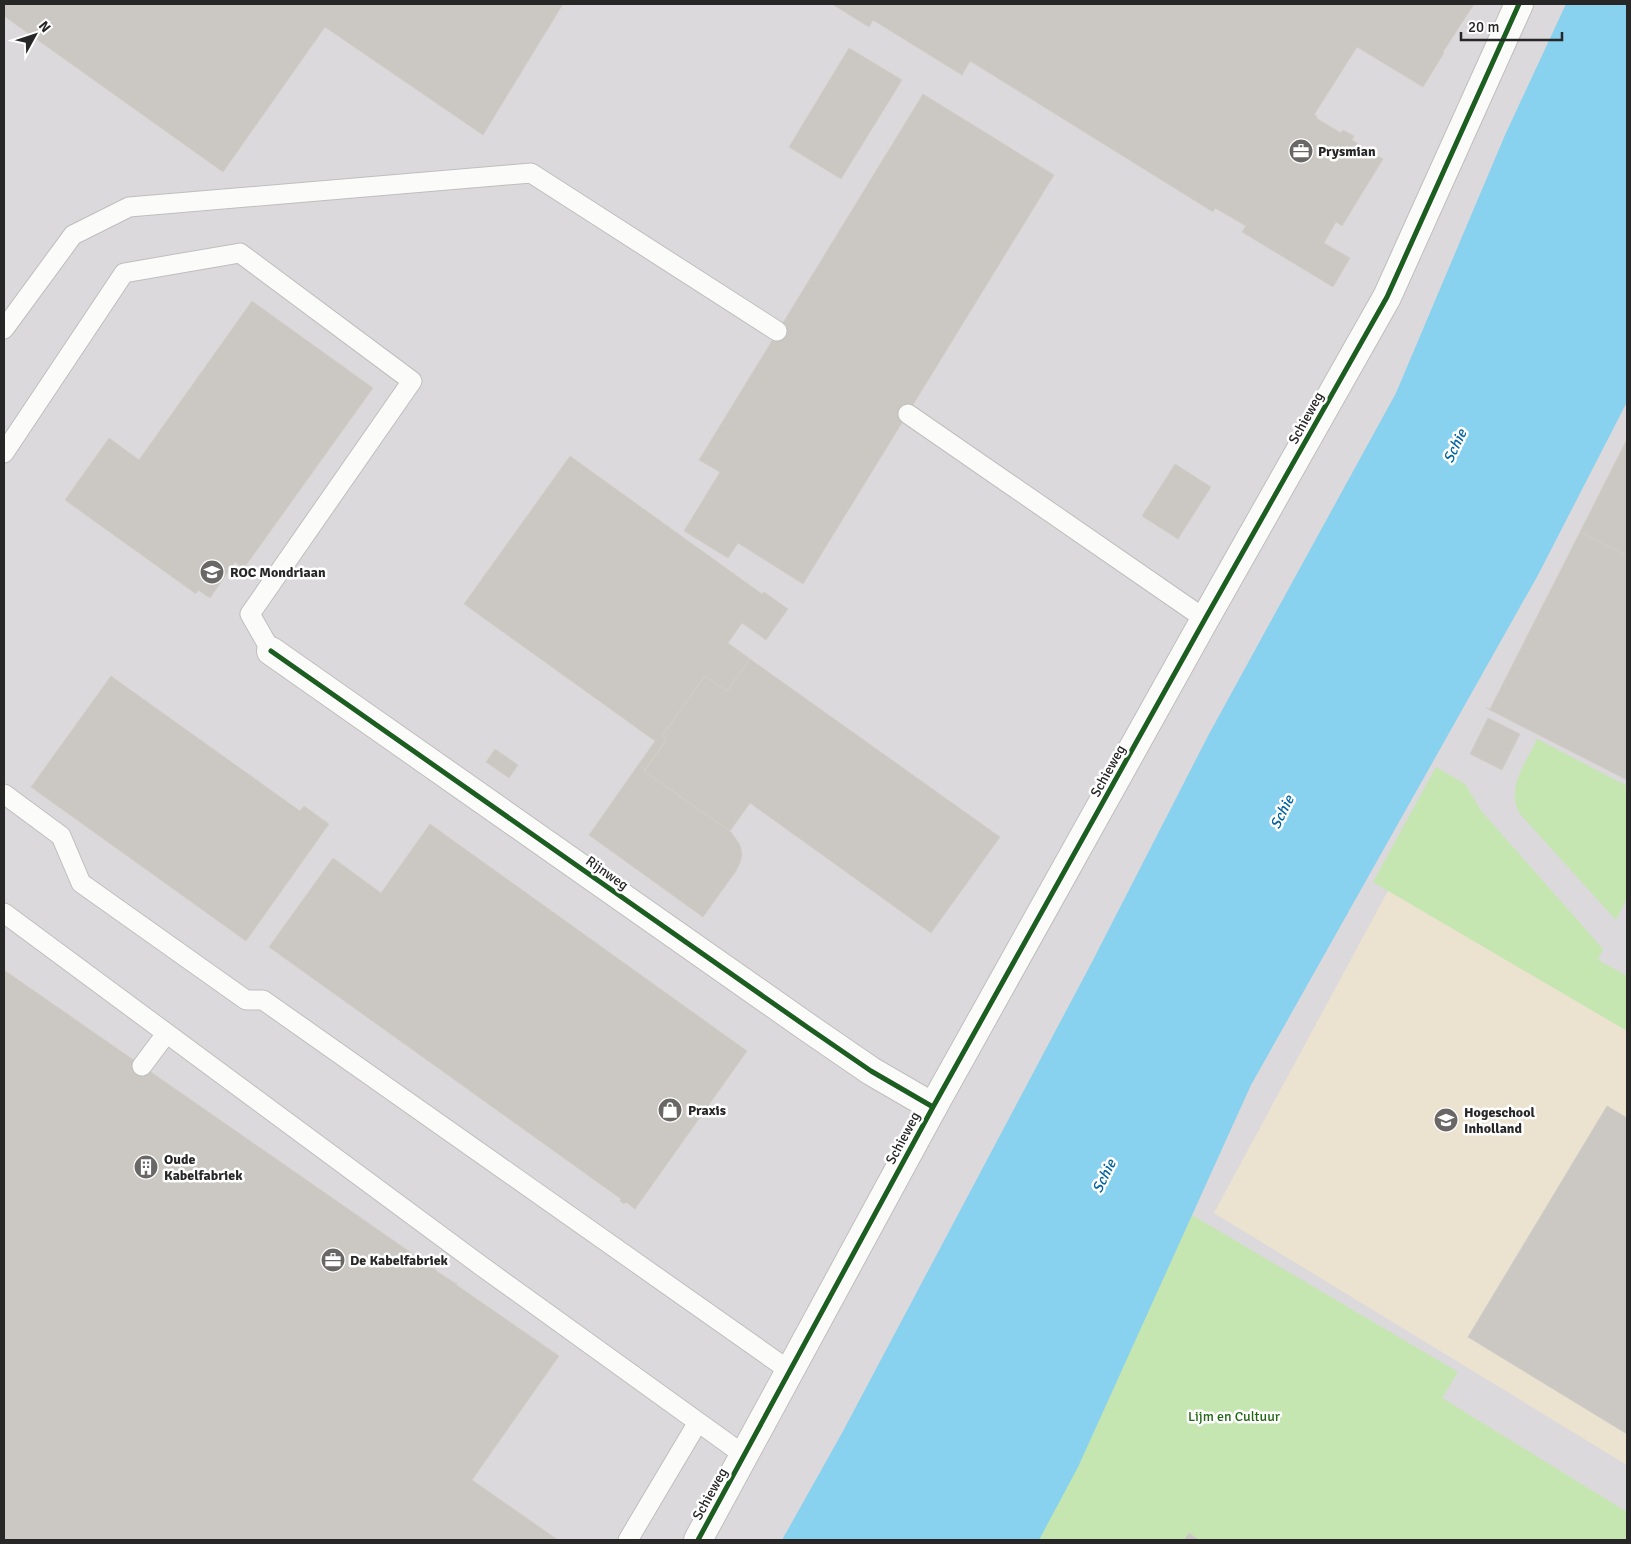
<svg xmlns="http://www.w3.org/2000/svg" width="1631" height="1544" viewBox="0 0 1631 1544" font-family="Signika,sans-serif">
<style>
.industrial{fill:#dcd9dc}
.education{fill:#ebe3cf}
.green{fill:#c5e5b1}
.water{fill:#88d1ef}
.building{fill:#cbc8c3;stroke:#d1cec8}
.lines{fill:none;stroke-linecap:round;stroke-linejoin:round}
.service-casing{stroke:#bfbebe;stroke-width:21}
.minor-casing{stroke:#bfbebe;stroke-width:30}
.tertiary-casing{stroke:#bfbebe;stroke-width:30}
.service{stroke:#fbfbfa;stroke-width:19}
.minor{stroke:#fbfbfa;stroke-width:28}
.tertiary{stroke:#fbfbfa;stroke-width:28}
.cycleway-casing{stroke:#fff;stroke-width:8}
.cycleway{stroke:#1b5e20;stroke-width:5}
.labels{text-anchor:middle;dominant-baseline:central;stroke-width:5;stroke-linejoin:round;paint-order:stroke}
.poi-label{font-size:14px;font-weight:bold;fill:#272727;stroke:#fff;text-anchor:start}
.street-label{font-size:14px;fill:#272727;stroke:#fff}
.park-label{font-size:14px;fill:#226814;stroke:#fff}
.water-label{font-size:15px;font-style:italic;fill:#03649f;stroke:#fff}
</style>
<rect width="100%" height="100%" fill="#e6e2dc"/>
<!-- industrial -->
<path class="industrial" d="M4 4H1627V1540H4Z"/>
<!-- education -->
<path class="education" d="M1389 889 1627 1028V1465L1214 1213Z"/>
<!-- green -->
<path class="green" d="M1537 739 1627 786V898L1616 920 1520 814C1505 789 1526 763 1537 739Z
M1436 767 1465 784 1482 812 1603 949 1598 960 1627 976V1031L1373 882Z
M1192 1215 1458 1372 1442 1398 1627 1512V1540H1029L1152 1303Z"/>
<!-- water -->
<path class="water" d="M1566 4H1627V402L1538 575 1251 1085 1078 1467 1039 1540H782L842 1433 1092 962 1209 734 1396 393 1505 135Z"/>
<!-- building -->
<path class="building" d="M4 4H563L483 135 325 27 223 172 4 16Z
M832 4H1474L1443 52 1444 53 1423 87 1357 47 1314 115 1317 116 1316 118 1341 133 1343 130 1354 136 1352 140 1383 159 1342 226 1336 222 1324 243 1350 258 1333 287 1242 232 1246 226 1215 208 1213 212 970 61 962 75 873 20 869 27Z
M849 48 902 80 841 179 789 147Z
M923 94 1054 175 803 584 738 543 728 558 684 531 720 472 699 460Z
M252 301 373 388 244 568 235 562 210 598 198 590 196 594 65 500 109 438 139 460Z
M1627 439V556L1580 532Z
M570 456 762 594 764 592 788 609 766 640 742 623 728 643 750 659 727 691 705 676 662 736 667 739 644 771 731 832 740 845 742 854 740 863 736 871 703 917 589 835 655 741 464 604Z
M1175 464 1211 487 1178 539 1142 516Z
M1580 532 1627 556V780L1486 708 1490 709Z
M750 659 1000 837 931 933 750 803 730 831 731 832 644 771 667 739 662 736 705 676 727 691Z
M111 676 300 811 304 806 329 824 246 941 31 787Z
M1488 718 1520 734 1502 770 1470 754Z
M495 749 518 765 509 778 486 762Z
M430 824 747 1051 635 1209 626 1202 624 1204 620 1201 621 1199 269 947 333 858 381 893Z
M4 970 436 1270 437 1269 436 1271 455 1283H457L455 1284 559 1356 472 1480 558 1540H4Z
M1607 1106 1627 1118V1434L1468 1337Z
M1189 1533 1199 1540H1184Z"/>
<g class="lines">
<defs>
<path id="service" d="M4 329 73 235 129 207 531 173 777 331
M908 414 1205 619
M4 453 124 273 240 253 412 381 250 614 271 651
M4 794 61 836 81 883 246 1000H263L790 1371
M4 913 480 1265 698 1422
M142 1066 166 1034
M628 1540 698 1422 744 1455"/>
<path id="minor" d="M271 651 807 1027 871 1071 933 1107"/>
<path id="tertiary" d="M698 1540 933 1107 1205 619 1387 297 1519 4"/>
</defs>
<!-- service casing -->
<use href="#service" class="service-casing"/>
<!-- minor casing -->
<use href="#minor" class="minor-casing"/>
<!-- tertiary casing -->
<use href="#tertiary" class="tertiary-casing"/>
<!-- service -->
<use href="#service" class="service"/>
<!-- minor -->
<use href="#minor" class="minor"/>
<!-- tertiary -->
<use href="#tertiary" class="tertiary"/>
<defs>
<path id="cycleway" d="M271 651 807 1027 871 1071 933 1107
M698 1540 933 1107 1205 619 1387 297 1519 4"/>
</defs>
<!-- cycleway casing -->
<use href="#cycleway" class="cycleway-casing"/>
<!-- cycleway -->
<use href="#cycleway" class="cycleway"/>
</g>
<!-- icons -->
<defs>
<symbol id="office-disc" viewBox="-11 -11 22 22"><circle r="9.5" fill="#6a6866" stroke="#fff"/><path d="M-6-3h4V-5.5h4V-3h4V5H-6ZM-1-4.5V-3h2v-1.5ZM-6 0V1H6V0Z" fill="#fff"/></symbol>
<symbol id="university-disc" viewBox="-11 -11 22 22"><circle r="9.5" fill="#6a6866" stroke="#fff"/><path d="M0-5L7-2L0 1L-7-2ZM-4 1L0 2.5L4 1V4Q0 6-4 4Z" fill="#fff"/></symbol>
<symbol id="shop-disc" viewBox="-11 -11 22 22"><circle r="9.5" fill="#6a6866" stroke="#fff"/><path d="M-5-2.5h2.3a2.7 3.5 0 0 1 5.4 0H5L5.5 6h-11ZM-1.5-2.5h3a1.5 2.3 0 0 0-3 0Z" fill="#fff"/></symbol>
<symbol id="building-disc" viewBox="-11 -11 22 22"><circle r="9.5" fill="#6a6866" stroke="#fff"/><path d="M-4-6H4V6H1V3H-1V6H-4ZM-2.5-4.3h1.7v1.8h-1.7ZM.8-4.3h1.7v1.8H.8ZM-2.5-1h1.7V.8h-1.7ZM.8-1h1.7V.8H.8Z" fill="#fff"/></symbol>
</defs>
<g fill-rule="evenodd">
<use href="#office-disc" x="1287" y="137" width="28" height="28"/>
<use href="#university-disc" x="198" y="558" width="28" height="28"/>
<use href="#shop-disc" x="656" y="1096" width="28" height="28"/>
<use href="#university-disc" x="1432" y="1106" width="28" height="28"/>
<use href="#building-disc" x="132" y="1153" width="28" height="28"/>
<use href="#office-disc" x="319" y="1246" width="28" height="28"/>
</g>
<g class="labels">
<!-- poi labels -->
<g class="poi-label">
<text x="1318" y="151">Prysmian</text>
<text x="230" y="572">ROC Mondriaan</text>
<text x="688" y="1110">Praxis</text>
<text x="1464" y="1112">Hogeschool<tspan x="1464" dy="16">Inholland</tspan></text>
<text x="164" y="1159">Oude<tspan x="164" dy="16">Kabelfabriek</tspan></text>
<text x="350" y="1260">De Kabelfabriek</text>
</g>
<!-- street labels -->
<g class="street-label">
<text transform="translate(1306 418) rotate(-61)">Schieweg</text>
<text transform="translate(1108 771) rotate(-61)">Schieweg</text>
<text transform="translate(607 873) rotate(35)">Rijnweg</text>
<text transform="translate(903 1138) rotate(-62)">Schieweg</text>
<text transform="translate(710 1494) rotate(-61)">Schieweg</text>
</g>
<!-- park labels -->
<g class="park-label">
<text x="1234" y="1416">Lijm en Cultuur</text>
</g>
<!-- water labels -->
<g class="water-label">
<text transform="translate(1455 446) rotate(-65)">Schie</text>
<text transform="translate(1282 812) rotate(-64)">Schie</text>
<text transform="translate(1104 1176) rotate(-64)">Schie</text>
</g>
</g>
<!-- border -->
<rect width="1631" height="1544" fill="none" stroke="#272727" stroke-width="10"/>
<!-- north arrow -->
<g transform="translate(35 35) rotate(50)" stroke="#ffffff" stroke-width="4" paint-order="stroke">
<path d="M0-4L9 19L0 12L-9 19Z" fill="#272727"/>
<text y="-8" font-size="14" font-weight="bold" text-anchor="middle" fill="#272727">N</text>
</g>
<!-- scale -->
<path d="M1461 32v8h101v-8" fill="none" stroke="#272727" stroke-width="2.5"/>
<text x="1468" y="32" font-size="15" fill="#272727" stroke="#ffffff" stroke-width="4" paint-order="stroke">20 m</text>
</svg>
